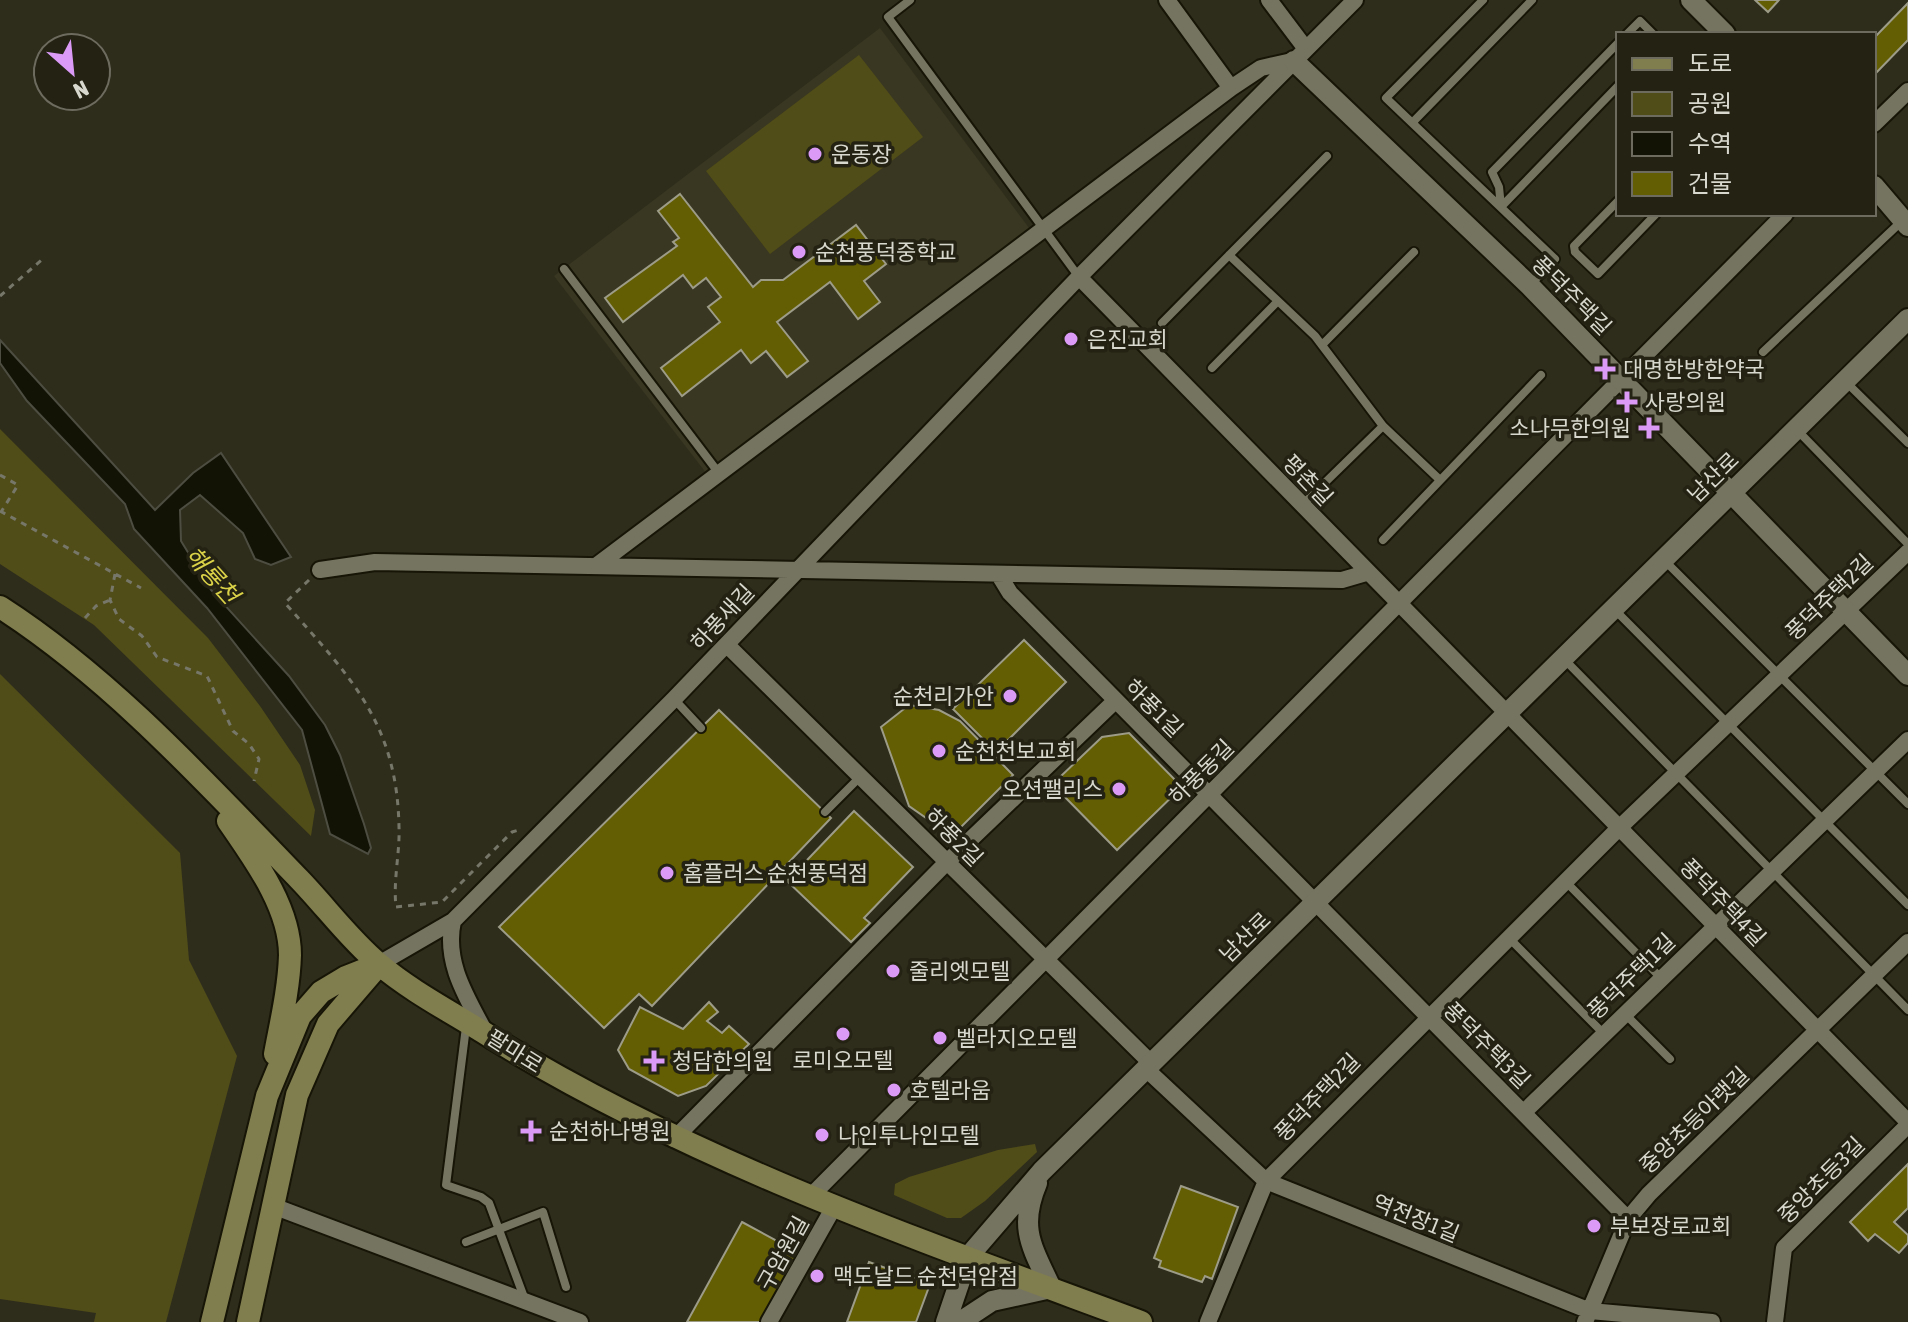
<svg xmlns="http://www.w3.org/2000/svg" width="1908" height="1322" viewBox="0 0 1908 1322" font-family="'Asap Condensed','Noto Sans KR',sans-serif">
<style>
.built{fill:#393721}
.green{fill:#514d18}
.water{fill:#121205;stroke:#4d4d41;stroke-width:2}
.building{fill:#635d03;stroke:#9d9c88;stroke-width:2}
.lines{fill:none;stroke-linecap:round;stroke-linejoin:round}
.service-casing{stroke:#161506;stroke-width:12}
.minor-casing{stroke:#161506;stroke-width:20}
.tertiary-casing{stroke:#161506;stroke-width:24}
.secondary-casing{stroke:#161506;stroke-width:26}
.path{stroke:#777769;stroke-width:3;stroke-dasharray:6 6;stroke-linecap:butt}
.service{stroke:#757461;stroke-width:8}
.minor{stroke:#757461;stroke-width:16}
.tertiary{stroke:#757461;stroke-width:20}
.secondary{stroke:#807d4f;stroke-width:22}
.poi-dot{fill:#da9af6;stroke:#242313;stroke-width:3}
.labels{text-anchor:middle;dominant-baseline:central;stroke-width:7;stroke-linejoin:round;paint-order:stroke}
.poi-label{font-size:22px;fill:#d8d8ce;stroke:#242313;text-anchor:start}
.street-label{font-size:22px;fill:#d8d8ce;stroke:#242313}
.water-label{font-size:24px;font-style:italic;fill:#dad148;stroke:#242313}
</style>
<rect width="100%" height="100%" fill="#2e2d1c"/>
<!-- built -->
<path class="built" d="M880 28 1035 236 710 478 554 276Z"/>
<!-- green -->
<path class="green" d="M859 55 923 137 770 254 706 171Z
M0 429 208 638 260 706 300 765 315 810 311 836 94 625 0 564Z
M0 674 180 853 189 960 237 1056 166 1322H94L96 1313 0 1299Z
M1035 1144 1037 1152 985 1201 961 1218H947L894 1195 895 1184 909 1177 998 1150Z"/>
<!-- water -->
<path class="water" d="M0 340 155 510 193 473 221 453 291 557 271 565 255 559 243 533 200 495 180 510 181 541 211 590 289 676 325 725 340 755 364 824 371 848 368 854 330 834 302 730 207 608 134 529 125 504 27 401 0 363Z"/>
<!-- building -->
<path class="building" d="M1755 0H1779L1768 12Z
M1908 3V40L1874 75V38Z
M680 194 753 287 761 280H783L856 225 886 264 864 281 880 302 858 319 830 282 777 322 808 361 787 377 766 351 751 363 741 350 682 396 661 368 720 322 708 307 721 297 706 278 693 288 683 275 623 322 605 298 677 246 673 242 679 238 658 211Z
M1024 640 1066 682 996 752 953 709Z
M909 705 939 710 960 721 1013 775 952 836 909 806 881 727Z
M719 710 831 818 652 1006 639 994 604 1028 499 927Z
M1129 733 1182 787 1117 850 1059 791V778L1102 737Z
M854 811 913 867 864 918 870 923 851 942 787 881Z
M709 1002 718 1012 707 1021 722 1033 729 1026 749 1044 706 1086 678 1096 629 1069 618 1050 640 1007 683 1029Z
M1908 1164V1208L1894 1222 1908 1235V1243L1899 1253 1875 1234 1868 1241 1850 1222Z
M1181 1186 1238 1207 1212 1279 1205 1276 1202 1282 1159 1267 1161 1261 1154 1258Z
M742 1222 801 1254 764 1322H687Z
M869 1262 930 1284 916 1322H847Z"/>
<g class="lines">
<defs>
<path id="service" d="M910 0 888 17 1079 277
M1483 0 1386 98 1555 259 1530 285
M1627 34 1640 21 1653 34
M1412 123 1532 0
M1501 207 1499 187 1492 172 1618 43
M1501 207 1618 86
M1575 252 1598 274 1656 214
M1575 252 1574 246 1618 201
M1229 255 1315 336 1383 426 1440 480
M564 269 718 472
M1162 323 1327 156
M1322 345 1414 252
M1763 352 1902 221
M1212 368 1278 301
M1846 382 1908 443
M1797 430 1908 544
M1302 505 1383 426
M1383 540 1541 375
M1663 559 1908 804
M1614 609 1908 905
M1563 658 1908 1010
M674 699 701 728
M825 812 861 776
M1566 882 1661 978
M1509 938 1604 1034
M1625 1014 1670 1059
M466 1027 446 1185 481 1197 489 1203 525 1300
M466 1242 543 1212 566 1287"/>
<path id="minor" d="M1167 0 1231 88
M1269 0 1306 49
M1874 124 1908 91
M1079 277 1908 1122
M596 566 1231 88 1261 68 1292 61
M320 570 375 562 1342 580 1366 573
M999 575 1010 593 1628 1219
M727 645 1150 1062
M453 921C444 962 466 996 485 1032
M379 964 453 921 674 699 1079 277 1355 0
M1145 1068 1266 1181 1590 1311 1712 1322
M1524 1112 1908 740
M674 1139 947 862 1115 701
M811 1196 1785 214
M273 1206 580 1322
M769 1322 835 1205
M1208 1322 1266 1181 1619 828 1908 552
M1585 1322 1628 1219 1649 1194 1908 942
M1775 1322 1784 1248 1908 1125"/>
<path id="tertiary" d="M1691 0 1725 34
M1294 61 1529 285 1908 675
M1874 186 1908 226
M946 1322 968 1257 1042 1171 1908 319
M960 1322 992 1301 1051 1288C1032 1247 1018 1228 1037 1183"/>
<path id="secondary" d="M0 607C112 679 207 784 299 879 326 907 350 940 379 964 413 993 457 1015 494 1039 696 1163 920 1240 1141 1322
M228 821C254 859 290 907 290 955 289 988 281 1022 275 1054
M212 1322 267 1096 300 1016 321 992 346 977 379 964
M248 1322 297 1095 328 1024 376 968"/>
</defs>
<!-- service casing -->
<use href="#service" class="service-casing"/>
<!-- minor casing -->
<use href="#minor" class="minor-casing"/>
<!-- tertiary casing -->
<use href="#tertiary" class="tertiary-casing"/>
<!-- secondary casing -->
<use href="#secondary" class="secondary-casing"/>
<!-- path -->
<path class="path" d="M0 296 45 257
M0 475 18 485 1 512
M0 511 141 588
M115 574 110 600 119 619 142 636 157 657 207 676 233 731 249 744 259 759 254 781
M309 580 285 603C350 677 397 722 399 827 400 853 393 880 396 907L442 902 512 832 522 829
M85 618 96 606 110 600"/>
<!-- service -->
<use href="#service" class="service"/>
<!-- minor -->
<use href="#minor" class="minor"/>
<!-- tertiary -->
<use href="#tertiary" class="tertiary"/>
<!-- secondary -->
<use href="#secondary" class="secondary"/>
</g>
<!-- markers -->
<g class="poi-dot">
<circle cx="815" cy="154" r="8"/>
<circle cx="799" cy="252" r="8"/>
<circle cx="1071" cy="339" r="8"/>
<path d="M1601 357h8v8h8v8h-8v8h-8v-8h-8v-8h8z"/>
<path d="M1623 390h8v8h8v8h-8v8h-8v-8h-8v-8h8z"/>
<path d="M1645 416h8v8h8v8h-8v8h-8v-8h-8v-8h8z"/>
<circle cx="1010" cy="696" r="8"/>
<circle cx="939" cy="751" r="8"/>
<circle cx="1119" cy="789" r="8"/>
<circle cx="667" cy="873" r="8"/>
<circle cx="893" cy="971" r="8"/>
<circle cx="843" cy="1034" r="8"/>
<circle cx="940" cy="1038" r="8"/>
<path d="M650 1049h8v8h8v8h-8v8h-8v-8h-8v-8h8z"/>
<circle cx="894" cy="1090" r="8"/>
<path d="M527 1119h8v8h8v8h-8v8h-8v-8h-8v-8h8z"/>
<circle cx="822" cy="1135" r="8"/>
<circle cx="1594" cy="1226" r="8"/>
<circle cx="817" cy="1276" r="8"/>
</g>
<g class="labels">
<!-- poi labels -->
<g class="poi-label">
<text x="831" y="154">운동장</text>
<text x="815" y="252">순천풍덕중학교</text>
<text x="1087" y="339">은진교회</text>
<text x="1623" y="369">대명한방한약국</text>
<text x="1645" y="402">사랑의원</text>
<text x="1631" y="428" text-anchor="end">소나무한의원</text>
<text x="994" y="696" text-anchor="end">순천리가안</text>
<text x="955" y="751">순천천보교회</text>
<text x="1103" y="789" text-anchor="end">오션팰리스</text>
<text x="683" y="873">홈플러스 순천풍덕점</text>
<text x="909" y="971">줄리엣모텔</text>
<text x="956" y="1038">벨라지오모텔</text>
<text x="843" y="1060" text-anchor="middle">로미오모텔</text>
<text x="672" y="1061">청담한의원</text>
<text x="910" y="1090">호텔라움</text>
<text x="549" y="1131">순천하나병원</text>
<text x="838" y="1135">나인투나인모텔</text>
<text x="1610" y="1226">부보장로교회</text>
<text x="833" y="1276">맥도날드 순천덕암점</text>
</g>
<!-- street labels -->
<g class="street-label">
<text transform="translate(1572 295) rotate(45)">풍덕주택길</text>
<text transform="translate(1713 477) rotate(-44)">남산로</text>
<text transform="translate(1308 480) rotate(46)">평촌길</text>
<text transform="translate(1829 597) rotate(-44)">풍덕주택2길</text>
<text transform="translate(722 617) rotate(-47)">하풍새길</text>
<text transform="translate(1154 708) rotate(45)">하풍1길</text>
<text transform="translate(1201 772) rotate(-45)">하풍동길</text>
<text transform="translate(954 837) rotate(45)">하풍2길</text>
<text transform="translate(1723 902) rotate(46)">풍덕주택4길</text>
<text transform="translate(1245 937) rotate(-44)">남산로</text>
<text transform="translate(1631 976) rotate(-44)">풍덕주택1길</text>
<text transform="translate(1487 1045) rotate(45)">풍덕주택3길</text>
<text transform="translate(515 1051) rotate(32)">팔마로</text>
<text transform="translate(1317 1097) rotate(-46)">풍덕주택2길</text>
<text transform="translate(1694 1120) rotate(-44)">중앙초등아랫길</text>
<text transform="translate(1821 1180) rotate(-45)">중앙초등3길</text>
<text transform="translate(1416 1218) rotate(22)">역전장1길</text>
<text transform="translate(783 1253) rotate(-61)">구암원길</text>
</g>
<!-- water labels -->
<g class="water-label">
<text transform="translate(212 575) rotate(48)">해룡천</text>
</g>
</g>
<!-- legend -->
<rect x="1616" y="32" width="260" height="184" fill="#242313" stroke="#6c6b5e" stroke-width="2"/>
<rect x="1632" y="58" width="40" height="12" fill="#807d4f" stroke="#6c6b5e" stroke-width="2"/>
<text x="1688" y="72" font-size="24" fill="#d8d8ce">도로</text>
<rect x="1632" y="92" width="40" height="24" fill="#514d18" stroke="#6c6b5e" stroke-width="2"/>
<text x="1688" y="112" font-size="24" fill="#d8d8ce">공원</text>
<rect x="1632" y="132" width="40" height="24" fill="#121205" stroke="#6c6b5e" stroke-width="2"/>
<text x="1688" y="152" font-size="24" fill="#d8d8ce">수역</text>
<rect x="1632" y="172" width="40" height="24" fill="#635d03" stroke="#6c6b5e" stroke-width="2"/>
<text x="1688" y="192" font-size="24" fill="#d8d8ce">건물</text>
<!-- north arrow -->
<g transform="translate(72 72) rotate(153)"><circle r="38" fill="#242313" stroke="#6c6b5e" stroke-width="2"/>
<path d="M0-6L14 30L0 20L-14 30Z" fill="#da9af6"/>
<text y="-12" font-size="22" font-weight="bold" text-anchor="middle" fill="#d8d8ce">N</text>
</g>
</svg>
